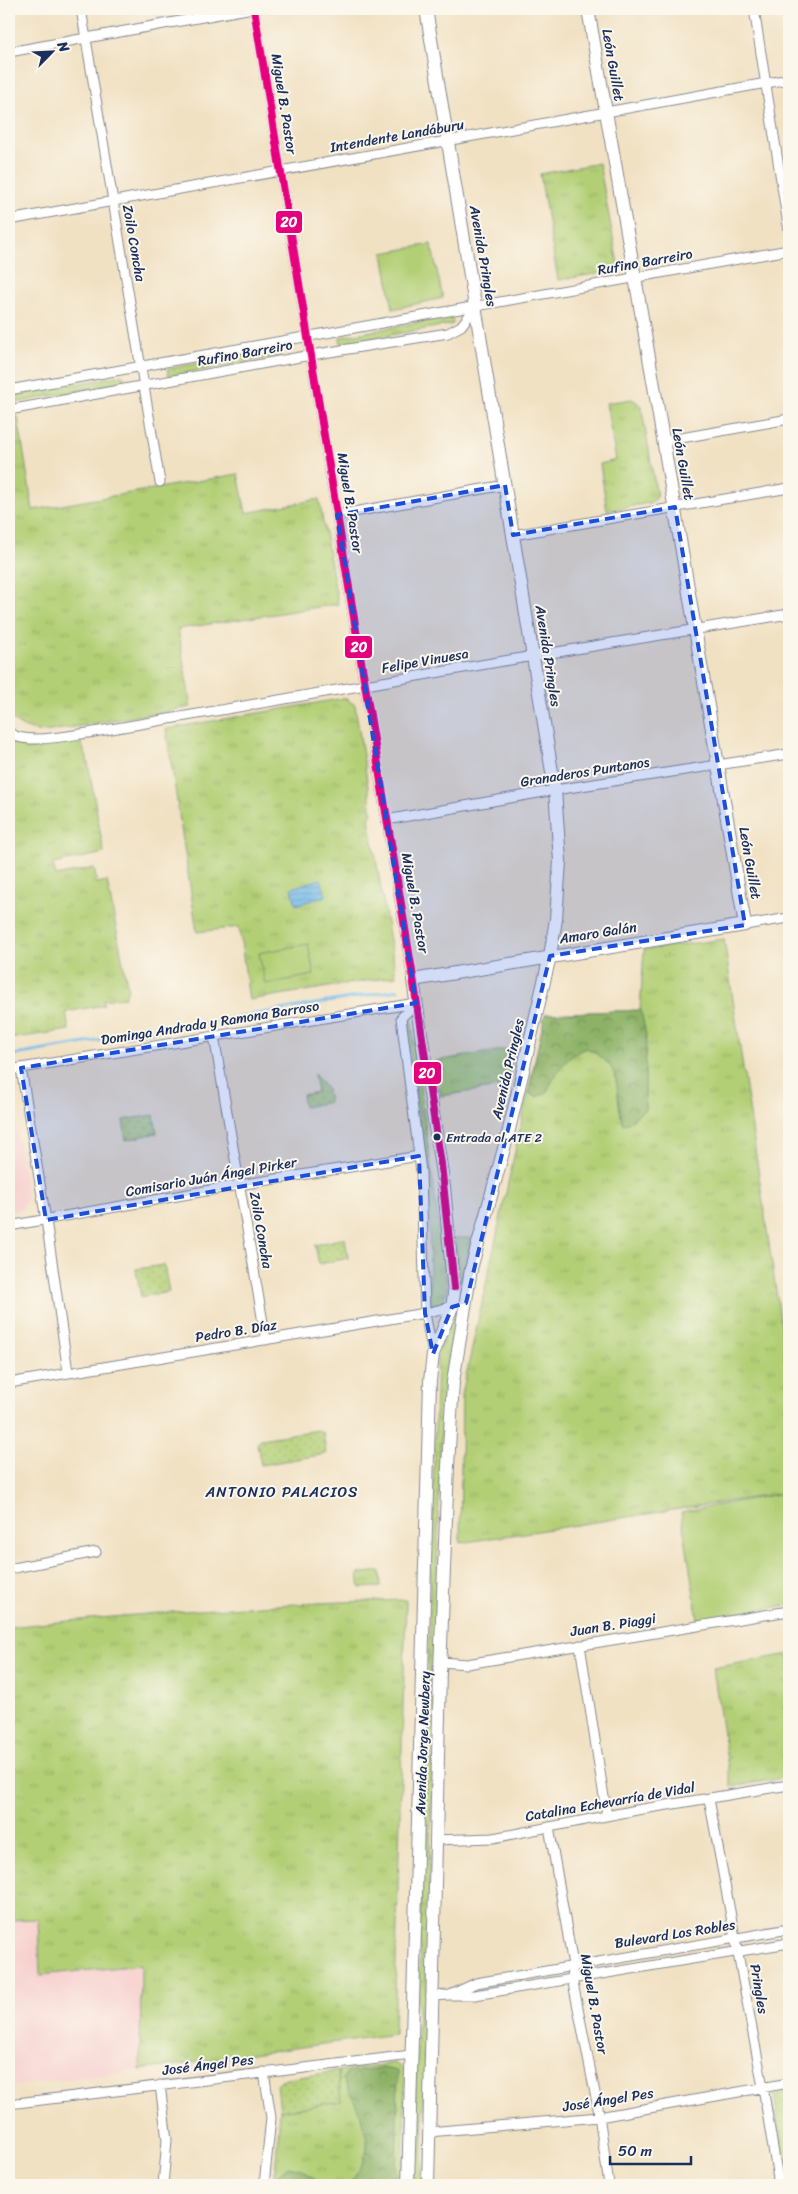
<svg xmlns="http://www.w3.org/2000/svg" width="798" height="2194" viewBox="0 0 798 2194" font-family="Sriracha,sans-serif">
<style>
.built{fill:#f7d0ce}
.grass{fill:url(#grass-tufts);stroke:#667f6a}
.forest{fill:url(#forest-crowns);stroke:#547062}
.park{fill:url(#park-dots);stroke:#667f6a}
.garden{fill:#b2cf75;stroke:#667f6a}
.water{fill:url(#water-rules);stroke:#4674a4}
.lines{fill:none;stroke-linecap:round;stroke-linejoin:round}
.stream{stroke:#72b9e9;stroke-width:3}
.street-casing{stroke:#868890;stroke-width:11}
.secondary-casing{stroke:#868890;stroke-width:14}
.street{stroke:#fff;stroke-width:9}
.secondary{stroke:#fff;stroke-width:12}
.bus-1-casing{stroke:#fbf7ec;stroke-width:11}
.bus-1{stroke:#e5007d;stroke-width:8}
.marked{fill:#1d4ed8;fill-opacity:0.2;stroke:#1d4ed8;stroke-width:4;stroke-dasharray:10 6;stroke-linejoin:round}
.bus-dot{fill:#1b2f5e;stroke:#fbf7ec;stroke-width:2}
.labels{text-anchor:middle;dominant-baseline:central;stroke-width:4;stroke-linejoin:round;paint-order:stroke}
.bus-label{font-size:13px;fill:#1b2f5e;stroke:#fbf7ec;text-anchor:start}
.street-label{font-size:14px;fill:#1b2f5e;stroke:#fbf7ec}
.neighbourhood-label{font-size:15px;letter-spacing:1px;fill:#1b2f5e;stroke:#fbf7ec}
.line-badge{stroke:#fbf7ec;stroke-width:2}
.badge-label{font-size:14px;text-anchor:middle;font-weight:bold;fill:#fff}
</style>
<defs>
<pattern id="grass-tufts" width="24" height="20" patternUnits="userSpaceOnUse" patternTransform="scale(1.25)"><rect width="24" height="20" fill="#b2cf75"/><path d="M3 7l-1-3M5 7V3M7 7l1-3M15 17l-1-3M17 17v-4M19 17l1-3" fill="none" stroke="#98b268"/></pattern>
<pattern id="forest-crowns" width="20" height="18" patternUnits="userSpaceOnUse" patternTransform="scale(1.25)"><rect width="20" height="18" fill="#8db266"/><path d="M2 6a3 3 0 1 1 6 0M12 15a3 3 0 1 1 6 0" fill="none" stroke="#729157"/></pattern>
<pattern id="park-dots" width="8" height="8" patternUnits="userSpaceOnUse" patternTransform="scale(1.25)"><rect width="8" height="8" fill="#b2cf75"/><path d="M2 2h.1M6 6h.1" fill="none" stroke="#98b268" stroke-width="1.8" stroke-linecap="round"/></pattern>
<pattern id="water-rules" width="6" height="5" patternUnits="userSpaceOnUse" patternTransform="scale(1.25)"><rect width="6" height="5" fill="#72b9e9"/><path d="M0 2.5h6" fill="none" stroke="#5d97c0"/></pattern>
</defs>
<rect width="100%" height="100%" fill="#fbf7ec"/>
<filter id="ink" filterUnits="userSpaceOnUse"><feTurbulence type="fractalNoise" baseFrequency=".02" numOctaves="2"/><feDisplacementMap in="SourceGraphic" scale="10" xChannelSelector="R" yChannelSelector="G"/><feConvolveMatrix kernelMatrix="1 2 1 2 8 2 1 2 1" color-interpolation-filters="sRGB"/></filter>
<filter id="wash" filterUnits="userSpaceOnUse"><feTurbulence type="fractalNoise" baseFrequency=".0096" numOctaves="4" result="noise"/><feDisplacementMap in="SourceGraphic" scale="20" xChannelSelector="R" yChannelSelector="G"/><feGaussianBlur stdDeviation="1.12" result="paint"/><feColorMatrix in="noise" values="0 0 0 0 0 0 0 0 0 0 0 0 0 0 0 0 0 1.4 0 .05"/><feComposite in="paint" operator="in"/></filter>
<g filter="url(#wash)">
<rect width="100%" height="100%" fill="#f1e1c3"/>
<!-- built -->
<path class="built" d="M9 1085 28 1197 21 1210 9 1212Z
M38 1918 40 1975 141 1965 140 2070 9 2087V1920Z"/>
<!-- grass -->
<path class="grass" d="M599 163 618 264 613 271 558 280 540 174Z
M452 316 453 324 341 344 340 337Z
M279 348 281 356 169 376 167 369Z
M123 375 125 382 13 403 11 396Z
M632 399 641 405 657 497 653 502 607 511 600 464 616 460 606 403Z
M18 417 33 510 238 474 246 513 319 499 338 604 178 629 191 707 44 732C30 730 15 727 9 713V418Z
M345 698 355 705 372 812 369 818 396 976 249 1000 239 927 197 932 166 729Z
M9 739 26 749 78 741 81 743 87 758 104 853 53 864 56 876 94 868 97 883 107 881 128 989 125 997 103 1000 104 1005 66 1012 69 1030 9 1039Z
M724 939 789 1379V1492L460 1543 462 1394 545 1014 640 1010 644 950Z
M411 1020 447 1287 443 1303 433 1306 430 1304 429 1189 406 1027Z
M515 1048 505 1086 441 1096 436 1061Z
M455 1238H471L460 1290Z
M455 1317 444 1388 440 1452 422 2185H413L437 1356 451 1322Z
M380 1571 381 1587 360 1588 358 1574Z
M406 1600 394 2034 140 2070 141 1965 40 1975 38 1919 9 1920V1627C141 1613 274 1603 406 1600Z
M789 1654V1777L731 1787 713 1668Z
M395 2063 405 2071 403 2185H274L280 2111 341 2101 338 2071Z"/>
<!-- forest -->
<path class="forest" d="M641 1010 646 1035 645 1109 628 1123 623 1124C612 1086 627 1068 586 1048 565 1056 556 1074 546 1093L537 1097 531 1094 529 1090 545 1014Z
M382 2068 398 2071 396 2185H348C356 2176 367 2159 367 2146 367 2124 353 2097 343 2079L346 2073Z
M288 2166 301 2169 324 2185H276L278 2175Z"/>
<!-- park -->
<path class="park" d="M314 1074 327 1090 329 1102 304 1107 302 1095 317 1092Z
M154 1115 157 1133 126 1140 123 1120Z
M345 1238 348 1258 319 1264 315 1245Z
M164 1265 169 1292 141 1297 136 1269Z
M317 1430 323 1433 326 1454 261 1465 257 1444 261 1439Z
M338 2071 341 2101 280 2111 277 2084 281 2080Z
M789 2092V2185L774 2095Z"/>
<!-- garden -->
<path class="garden" d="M431 244 443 298 393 309 383 253Z
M308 944 314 975 265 984 259 953Z
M789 1492V1605L698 1620 681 1512Z"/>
<!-- water -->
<path class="water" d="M321 879 326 896 296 905 291 888Z"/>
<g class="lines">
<!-- stream -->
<path class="stream" d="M9 1056 398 990"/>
</g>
</g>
<g filter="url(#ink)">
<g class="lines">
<defs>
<path id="street" d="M81 9 160 482
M254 9 413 980
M754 9 789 231
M9 52 247 9
M9 220 789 79
M9 390 789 250
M9 410 311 355 448 333 461 326 476 307
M664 441 789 419
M337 515 505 485
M513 535 789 488
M9 732C23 746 69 735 88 733L533 656 789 614
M386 820 555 790 789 754
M745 925 789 918
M416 1003 401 1018 421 1171 425 1313 433 1354
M214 1036 266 1340
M21 1068 46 1220 68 1372
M9 1070 416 1003
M9 1226 239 1185 419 1156
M9 1383 425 1313 454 1306
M9 1569 96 1552
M580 1645 607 1816
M441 1662 467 1664 789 1611
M709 1799 763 2087 779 2185
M549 1827 573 1965 572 1978 598 2108 609 2185
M435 1840 493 1838 637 1810 789 1785
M452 1995H475L789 1943
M431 1996 450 1995 476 1983 789 1929
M264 2072 271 2118 264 2185
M160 2085 167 2140 163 2185
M9 2104 411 2055
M429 2132 599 2117 789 2083"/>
<path id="secondary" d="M426 9 555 790 560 861 556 919 550 956 508 1134 471 1269 453 1382 448 1466 440 1671 428 2185
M408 2185 430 1381 433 1354 452 1307 454 1293 444 1187 413 980 745 925 654 386 588 9"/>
</defs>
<!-- street casing -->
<use href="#street" class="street-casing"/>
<!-- secondary casing -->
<use href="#secondary" class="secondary-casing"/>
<!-- street -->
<use href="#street" class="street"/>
<!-- secondary -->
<use href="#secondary" class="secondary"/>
<defs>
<path id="bus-1" d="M254 9 412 971 441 1164 454 1287"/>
</defs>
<!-- bus-1 casing -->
<use href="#bus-1" class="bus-1-casing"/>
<!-- bus-1 -->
<use href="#bus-1" class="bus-1"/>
</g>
</g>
<!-- marked area -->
<path class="marked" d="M505 485 513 535 675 507 745 925 550 956 466 1303 452 1307 433 1354 425 1313 419 1156 46 1220 21 1068 416 1003 337 515Z"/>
<!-- markers -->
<circle class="bus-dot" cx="437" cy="1137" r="4.5"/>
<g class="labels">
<!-- bus labels -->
<g class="bus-label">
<text x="446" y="1137">Entrada al ATE 2</text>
</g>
<!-- street labels -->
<g class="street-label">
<text transform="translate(613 65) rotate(80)">León Guillet</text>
<text transform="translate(284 104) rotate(81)">Miguel B. Pastor</text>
<text transform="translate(397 136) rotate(-10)">Intendente Landáburu</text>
<text transform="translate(134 243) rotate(80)">Zoilo Concha</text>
<text transform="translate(483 256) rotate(80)">Avenida Pringles</text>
<text transform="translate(645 262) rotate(-10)">Rufino Barreiro</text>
<text transform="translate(245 353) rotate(-10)">Rufino Barreiro</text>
<text transform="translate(683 464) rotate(80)">León Guillet</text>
<text transform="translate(350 503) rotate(81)">Miguel B. Pastor</text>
<text transform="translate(548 656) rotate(81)">Avenida Pringles</text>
<text transform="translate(425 661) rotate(-10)">Felipe Vinuesa</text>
<text transform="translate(585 772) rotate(-9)">Granaderos Puntanos</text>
<text transform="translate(750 863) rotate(80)">León Guillet</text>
<text transform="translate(415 903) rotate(80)">Miguel B. Pastor</text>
<text transform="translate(598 933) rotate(-9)">Amaro Galán</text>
<text transform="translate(210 1023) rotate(-9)">Dominga Andrada y Ramona Barroso</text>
<text transform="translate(508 1069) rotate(-77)">Avenida Pringles</text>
<text transform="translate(211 1177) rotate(-10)">Comisario Juán Ángel Pirker</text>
<text transform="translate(261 1230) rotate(80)">Zoilo Concha</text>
<text transform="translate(236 1331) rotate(-9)">Pedro B. Díaz</text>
<text transform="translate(613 1625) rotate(-9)">Juan B. Piaggi</text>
<text transform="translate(423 1743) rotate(-88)">Avenida Jorge Newbery</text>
<text transform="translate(610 1802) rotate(-10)">Catalina Echevarría de Vidal</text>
<text transform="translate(675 1934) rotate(-9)">Bulevard Los Robles</text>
<text transform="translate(759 1989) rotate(80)">Pringles</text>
<text transform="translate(594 2004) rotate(80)">Miguel B. Pastor</text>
<text transform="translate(208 2065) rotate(-7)">José Ángel Pes</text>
<text transform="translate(608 2100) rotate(-9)">José Ángel Pes</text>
</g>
<!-- neighbourhood labels -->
<g class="neighbourhood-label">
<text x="282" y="1492">ANTONIO PALACIOS</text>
</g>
</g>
<g class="line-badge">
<rect x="275" y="210" width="28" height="24" rx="5" fill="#e5007d"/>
<rect x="344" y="635" width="29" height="24" rx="5" fill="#e5007d"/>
<rect x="413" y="1061" width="29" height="24" rx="5" fill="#e5007d"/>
</g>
<g class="badge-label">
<text x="289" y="227">20</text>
<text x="359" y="652">20</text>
<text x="427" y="1078">20</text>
</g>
<!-- margin -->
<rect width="798" height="2194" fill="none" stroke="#fbf7ec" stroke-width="30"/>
<!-- north arrow -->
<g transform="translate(52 52) rotate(66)" stroke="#fbf7ec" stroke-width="4" paint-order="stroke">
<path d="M0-4L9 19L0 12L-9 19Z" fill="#1b2f5e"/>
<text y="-8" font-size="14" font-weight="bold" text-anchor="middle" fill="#1b2f5e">N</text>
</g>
<!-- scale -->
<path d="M610 2156v8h81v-8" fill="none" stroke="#1b2f5e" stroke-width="2.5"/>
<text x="618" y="2156" font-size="15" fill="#1b2f5e" stroke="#fbf7ec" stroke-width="4" paint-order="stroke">50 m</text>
</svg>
